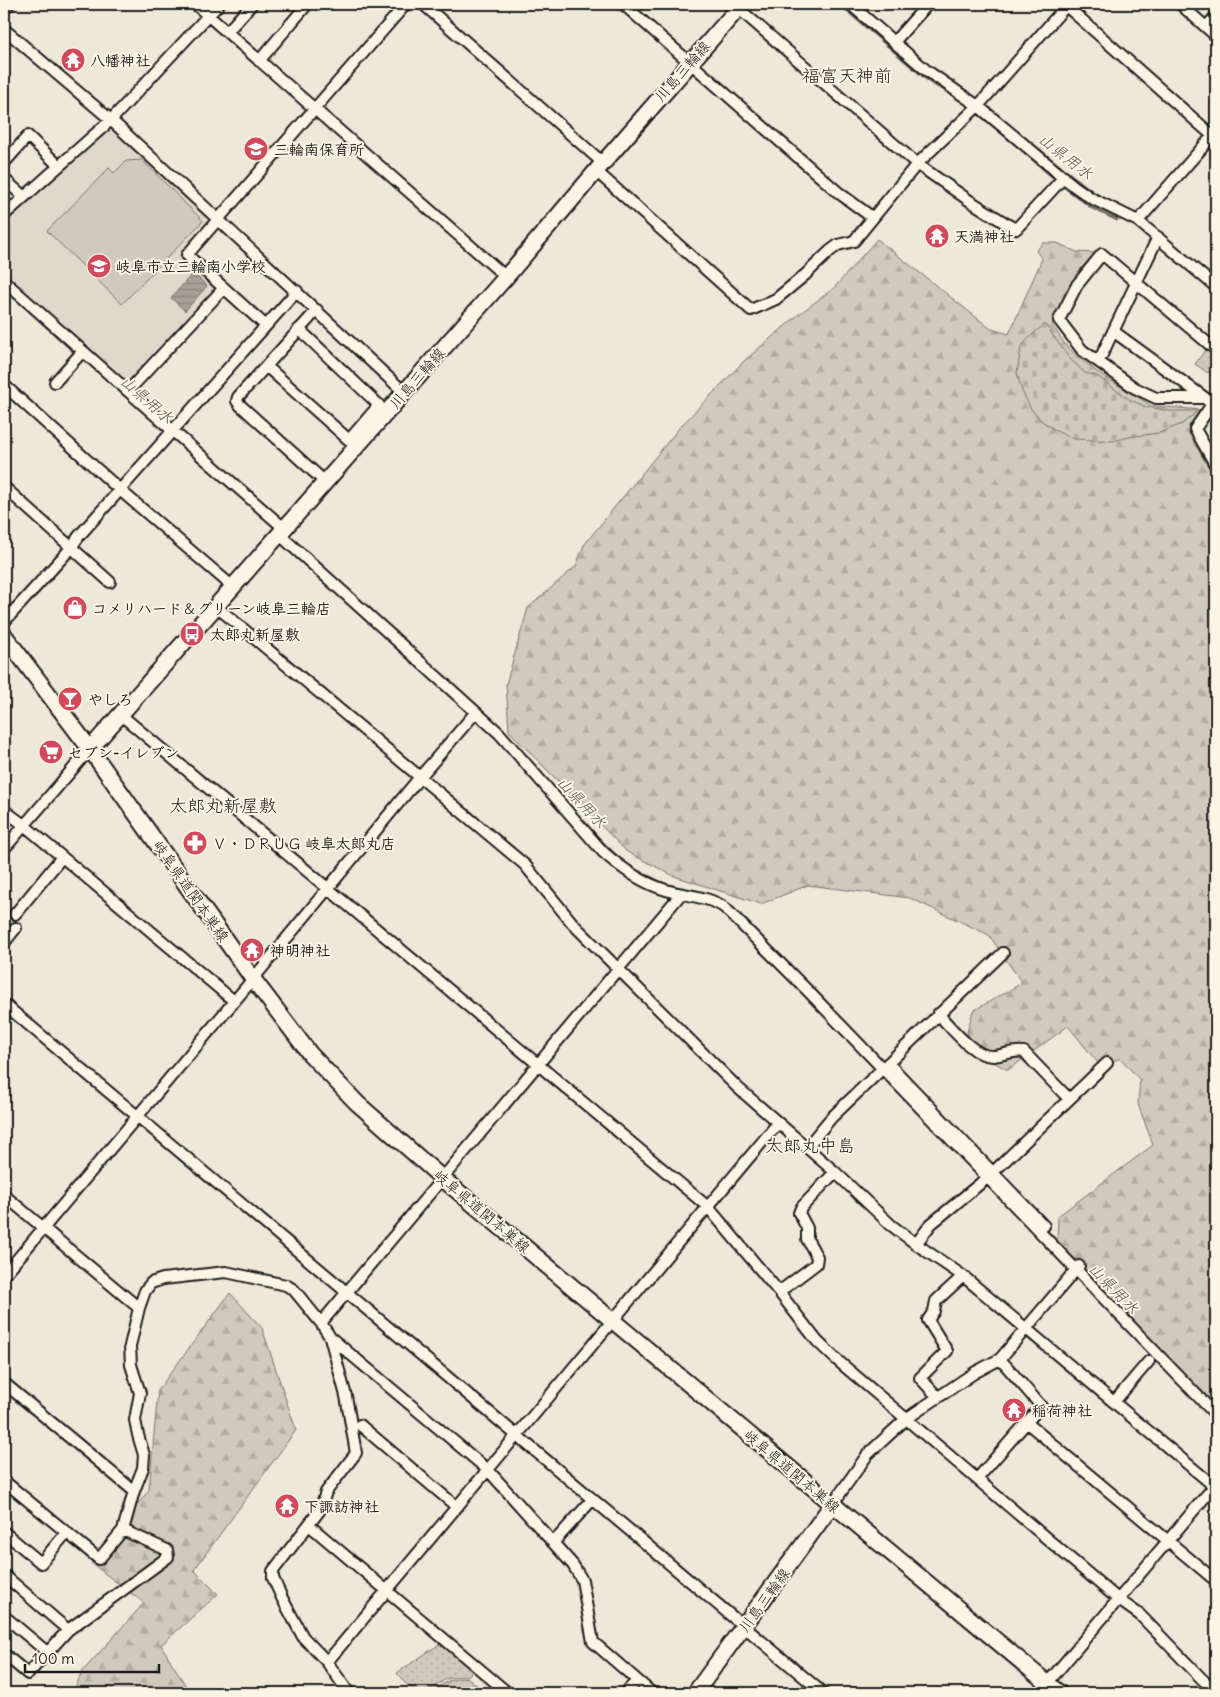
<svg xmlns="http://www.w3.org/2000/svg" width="1220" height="1697" viewBox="0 0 1220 1697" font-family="Delius,'Klee One',sans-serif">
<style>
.built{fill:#ded9cb}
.green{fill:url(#green-dots);stroke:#76736c}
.forest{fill:url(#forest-firs);stroke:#76736c}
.cemetery{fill:url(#cemetery-stones);stroke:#76736c}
.pitch{fill:#cfcabd;stroke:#76736c}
.water{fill:url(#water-rules);stroke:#6f6c67}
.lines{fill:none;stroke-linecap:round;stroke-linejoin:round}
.stream{stroke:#6f6c67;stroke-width:2.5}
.minor-casing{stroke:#1c1c1c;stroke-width:14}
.primary-casing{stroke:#1c1c1c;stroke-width:19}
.minor{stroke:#fcf5e5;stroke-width:10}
.primary{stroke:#fcf5e5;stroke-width:15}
.labels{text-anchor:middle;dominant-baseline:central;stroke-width:4;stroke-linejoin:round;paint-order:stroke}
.poi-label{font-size:15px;font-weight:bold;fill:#1c1c1c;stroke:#fcf5e5;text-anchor:start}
.street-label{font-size:15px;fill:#1c1c1c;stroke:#fcf5e5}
.water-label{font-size:16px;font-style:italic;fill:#5b5854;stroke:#fcf5e5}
.quarter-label{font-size:18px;fill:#1c1c1c;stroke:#fcf5e5}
</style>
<defs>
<pattern id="green-dots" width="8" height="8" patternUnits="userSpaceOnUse" patternTransform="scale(1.25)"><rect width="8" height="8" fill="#cfcabd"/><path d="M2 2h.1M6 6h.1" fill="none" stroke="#b1ada2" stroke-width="1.8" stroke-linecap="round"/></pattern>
<pattern id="forest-firs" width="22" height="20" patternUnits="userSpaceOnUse" patternTransform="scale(1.25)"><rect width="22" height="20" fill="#cfcabd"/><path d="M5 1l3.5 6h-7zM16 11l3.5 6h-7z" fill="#b1ada2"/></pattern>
<pattern id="cemetery-stones" width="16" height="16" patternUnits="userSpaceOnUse" patternTransform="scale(1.25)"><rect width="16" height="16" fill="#cfcabd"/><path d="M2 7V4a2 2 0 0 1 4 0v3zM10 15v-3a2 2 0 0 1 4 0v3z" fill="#b1ada2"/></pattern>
<pattern id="water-rules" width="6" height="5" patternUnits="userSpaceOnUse" patternTransform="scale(1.25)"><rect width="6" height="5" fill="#a7a299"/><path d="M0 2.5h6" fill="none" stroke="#87837c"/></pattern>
</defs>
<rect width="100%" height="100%" fill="#eee8d9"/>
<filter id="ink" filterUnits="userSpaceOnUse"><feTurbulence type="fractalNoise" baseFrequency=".02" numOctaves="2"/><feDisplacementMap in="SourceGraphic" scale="10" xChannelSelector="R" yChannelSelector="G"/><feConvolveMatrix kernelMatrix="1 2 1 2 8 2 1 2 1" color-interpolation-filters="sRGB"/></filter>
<g filter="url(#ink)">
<!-- built -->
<path class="built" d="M114 126 206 213V219L210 222 182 255 215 286 216 292 126 387 4 276V225Z"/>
<!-- green -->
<path class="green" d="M1207 348 1216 355V361L1208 373 1195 364Z
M441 1643 473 1670 469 1675 446 1679 425 1693H417L405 1683 397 1673Z"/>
<!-- forest -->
<path class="forest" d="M877 239 991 329 1009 334 1042 259 1036 251 1043 243H1057L1077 252 1095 253 1079 271 1052 325 1067 347 1097 372 1152 406 1203 410 1189 434 1216 480V567L1215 572 1216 574V1410L1057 1241 1058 1216 1153 1145 1138 1104 1140 1080 1120 1058 1102 1068 1068 1026 1008 1070 975 1052 967 1032 973 1011 1022 983 989 935 910 898 808 885 761 904 674 876 627 852 509 731 506 684 528 608 576 566 584 545 679 428 744 361 798 315 834 288Z
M230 1293 262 1328 296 1430 194 1570 218 1594 161 1645 190 1693H73L82 1672 144 1603 91 1563 149 1490 158 1390Z
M467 1677 486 1693H428L448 1681Z"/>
<!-- cemetery -->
<path class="cemetery" d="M1045 324 1069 358 1085 373 1097 376 1130 400 1147 407 1170 411H1198L1182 424 1159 433 1129 437 1113 441 1074 439 1058 432 1042 421 1031 409 1022 391 1017 373 1021 347 1033 334Z"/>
<!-- pitch -->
<path class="pitch" d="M142 160 203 221 122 304 47 231 109 168 114 173 126 161Z"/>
<!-- water -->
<path class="water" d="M193 273 207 286 185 311 171 298Z"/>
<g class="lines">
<!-- stream -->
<path class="stream" d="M839 4 932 84 952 94
M144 92 178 55
M120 118 129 108
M994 126 1056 180
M100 137 112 126
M1036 148 1101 198 1137 215
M1064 187 1092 208 1117 220
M4 223 71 162
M10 293 76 354
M81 357 132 401
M442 675 477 706
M483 711 492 720
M515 744 596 836 620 859 634 869 665 884 681 888
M704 894C731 900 745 920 764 940"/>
<defs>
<path id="minor" d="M195 4 506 277
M423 4 603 163
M623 4 839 193 873 218
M850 4 926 70 978 106 1074 186 1091 198 1138 221 1216 287
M1064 4 1213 136
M1180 4 1216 36
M738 8 917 164 970 201 1010 226 1016 229 1064 177
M4 9 9 4
M1206 27 1216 16
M4 29 111 120 404 392
M227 32 252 4
M894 42 928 4
M259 61 305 7
M4 163 28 136 59 166
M596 171 751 310 776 299 805 275 830 251 838 245 854 241 917 164 978 106 1066 6
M4 179 23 196
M4 215 111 120 219 4
M1138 221 1216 132
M4 281 173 431 285 529
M224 288 266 326
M317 310 238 397 237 401 240 405 325 482
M1113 331 1205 398 1216 409
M1099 361 1158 237
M266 366 349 440 379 405 299 329
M55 382 83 351
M4 385 120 490 233 587
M128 391 224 288 187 255 406 4
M1205 398H1156L1135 388 1082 350 1059 320 1077 285 1102 254 1216 350
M1216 402 1210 407 1195 429 1216 466
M4 487 110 582
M280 535 499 733 603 852C621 868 642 883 666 890 685 896 709 896 725 908L808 991 1216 1415
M217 607 525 865 574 925 738 1088 835 1172 891 1225 916 1244 963 1276 1214 1486
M4 622 71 548 79 536 297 291
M121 715 708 1207 779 1292 817 1341 837 1360 1119 1600 1140 1615 1201 1678 1216 1692
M4 810 24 825 234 1001
M4 849 90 749
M15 914 62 857
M4 943 16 928
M4 1004 823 1693
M938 1014C951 1027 974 1058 994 1056 1003 1055 1015 1050 1024 1052L1069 1099
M888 1063 1044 1226
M807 1147 831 1118 1003 953
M4 1195 139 1308
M916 1244 931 1224 987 1178 1107 1063
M4 1275 253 979 420 777 476 712
M779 1292 816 1264 817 1257 807 1239V1228L799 1213 801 1208 835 1172
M321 1323 681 894
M330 1337 488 1470 573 1565 582 1580 593 1642 652 1693
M4 1383 134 1491
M937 1396 920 1378 947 1351 928 1320 934 1311 936 1301 963 1276
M1114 1402 1149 1361
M1026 1422 1216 1581
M360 1425 457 1507
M977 1479 1041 1406 1000 1359
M4 1481 99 1559 123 1530
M832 1505 868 1454 906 1419 974 1373 1000 1359 1079 1266
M309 1525 508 1693
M4 1532 41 1563 67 1532
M553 1543 593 1499
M4 1575 68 1630
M4 1616 47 1652
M4 1654 28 1674 68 1630 168 1557 167 1550 123 1530 134 1491 143 1468 144 1455 138 1435 135 1420 140 1393 131 1365 130 1346 139 1308 145 1291 151 1283 163 1279 226 1272 286 1285 294 1290 321 1323 330 1337 346 1396 356 1453 326 1492 320 1510 273 1571V1578L282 1598 303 1637 327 1662 349 1693
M327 1662 778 1123
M625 1693 637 1681
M1039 1693 1216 1484"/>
<path id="primary" d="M4 635 90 749 253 979 310 1054 357 1103 443 1179 1059 1693
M90 749 506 277 603 163 742 4
M695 1693 832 1505"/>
</defs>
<!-- minor casing -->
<use href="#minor" class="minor-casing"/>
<!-- primary casing -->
<use href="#primary" class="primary-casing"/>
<!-- minor -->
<use href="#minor" class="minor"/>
<!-- primary -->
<use href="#primary" class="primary"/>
</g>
</g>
<!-- icons -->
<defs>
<symbol id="temple-disc" viewBox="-11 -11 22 22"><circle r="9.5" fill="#d1495b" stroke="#fcf5e5"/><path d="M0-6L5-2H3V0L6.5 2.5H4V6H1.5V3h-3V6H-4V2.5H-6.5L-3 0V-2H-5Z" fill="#fff"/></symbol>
<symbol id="school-disc" viewBox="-11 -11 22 22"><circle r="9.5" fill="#d1495b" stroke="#fcf5e5"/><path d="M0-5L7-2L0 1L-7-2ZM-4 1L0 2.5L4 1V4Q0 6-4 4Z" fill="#fff"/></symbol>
<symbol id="shop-disc" viewBox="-11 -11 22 22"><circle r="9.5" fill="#d1495b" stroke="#fcf5e5"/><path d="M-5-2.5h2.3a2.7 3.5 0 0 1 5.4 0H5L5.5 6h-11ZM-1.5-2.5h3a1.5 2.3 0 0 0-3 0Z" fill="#fff"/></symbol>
<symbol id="bus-disc" viewBox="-11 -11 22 22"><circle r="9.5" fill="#d1495b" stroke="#fcf5e5"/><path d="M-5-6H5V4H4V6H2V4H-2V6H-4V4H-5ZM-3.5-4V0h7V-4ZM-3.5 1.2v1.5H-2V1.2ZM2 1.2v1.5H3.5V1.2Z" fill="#fff"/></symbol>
<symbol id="bar-disc" viewBox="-11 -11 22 22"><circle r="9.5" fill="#d1495b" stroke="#fcf5e5"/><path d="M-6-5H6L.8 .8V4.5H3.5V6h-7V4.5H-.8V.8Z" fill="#fff"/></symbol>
<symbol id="supermarket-disc" viewBox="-11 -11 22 22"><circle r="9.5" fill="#d1495b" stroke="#fcf5e5"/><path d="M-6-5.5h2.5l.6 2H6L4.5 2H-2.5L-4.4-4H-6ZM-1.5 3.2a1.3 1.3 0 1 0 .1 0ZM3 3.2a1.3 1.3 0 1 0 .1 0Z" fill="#fff"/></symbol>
<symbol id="pharmacy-disc" viewBox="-11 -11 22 22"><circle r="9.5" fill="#d1495b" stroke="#fcf5e5"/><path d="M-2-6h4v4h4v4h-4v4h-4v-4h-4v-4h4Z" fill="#fff"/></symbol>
</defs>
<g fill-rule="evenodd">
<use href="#temple-disc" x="59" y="46" width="28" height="28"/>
<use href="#school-disc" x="242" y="135" width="28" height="28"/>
<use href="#temple-disc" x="923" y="222" width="28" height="28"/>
<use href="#school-disc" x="85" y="252" width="28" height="28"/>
<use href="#shop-disc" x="61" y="594" width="28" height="28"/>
<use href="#bus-disc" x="178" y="620" width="28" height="28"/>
<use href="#bar-disc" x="56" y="685" width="28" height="28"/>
<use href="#supermarket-disc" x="37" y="738" width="28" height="28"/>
<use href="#pharmacy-disc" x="181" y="829" width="28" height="28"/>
<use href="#temple-disc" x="238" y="936" width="28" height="28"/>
<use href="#temple-disc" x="1000" y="1396" width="28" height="28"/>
<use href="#temple-disc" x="273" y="1492" width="28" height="28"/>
</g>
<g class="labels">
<!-- poi labels -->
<g class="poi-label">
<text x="90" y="60">八幡神社</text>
<text x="274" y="149">三輪南保育所</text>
<text x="954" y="236">天満神社</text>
<text x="116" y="266">岐阜市立三輪南小学校</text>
<text x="92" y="608">コメリハード＆グリーン岐阜三輪店</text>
<text x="210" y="634">太郎丸新屋敷</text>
<text x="88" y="699">やしろ</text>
<text x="68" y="752">セブン-イレブン</text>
<text x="212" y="843">Ｖ・ＤＲＵＧ 岐阜太郎丸店</text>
<text x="270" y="950">神明神社</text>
<text x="1032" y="1410">稲荷神社</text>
<text x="304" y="1506">下諏訪神社</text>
</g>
<!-- street labels -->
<g class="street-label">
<text transform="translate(682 71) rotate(-49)">川島三輪線</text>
<text transform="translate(417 378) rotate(-49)">川島三輪線</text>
<text transform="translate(191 891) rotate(55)">岐阜県道関本巣線</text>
<text transform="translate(482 1211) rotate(40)">岐阜県道関本巣線</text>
<text transform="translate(792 1471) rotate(40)">岐阜県道関本巣線</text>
<text transform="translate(764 1600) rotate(-54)">川島三輪線</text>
</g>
<!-- water labels -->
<g class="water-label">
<text transform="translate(1066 156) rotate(38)">山県用水</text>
<text transform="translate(147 399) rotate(41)">山県用水</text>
<text transform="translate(582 802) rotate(47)">山県用水</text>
<text transform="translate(1114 1288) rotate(46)">山県用水</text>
</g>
<!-- quarter labels -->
<g class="quarter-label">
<text x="847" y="75">福富天神前</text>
<text x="223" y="805">太郎丸新屋敷</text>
<text x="810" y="1145">太郎丸中島</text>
</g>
</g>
<!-- margin -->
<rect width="1220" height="1697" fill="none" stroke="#fcf5e5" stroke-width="20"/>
<rect x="10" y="10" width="1200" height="1677" fill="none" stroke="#1c1c1c" stroke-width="2" filter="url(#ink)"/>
<!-- scale -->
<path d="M25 1664v8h134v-8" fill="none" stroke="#1c1c1c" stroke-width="2.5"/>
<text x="32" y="1664" font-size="15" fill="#1c1c1c" stroke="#fcf5e5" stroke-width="4" paint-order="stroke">100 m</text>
</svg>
